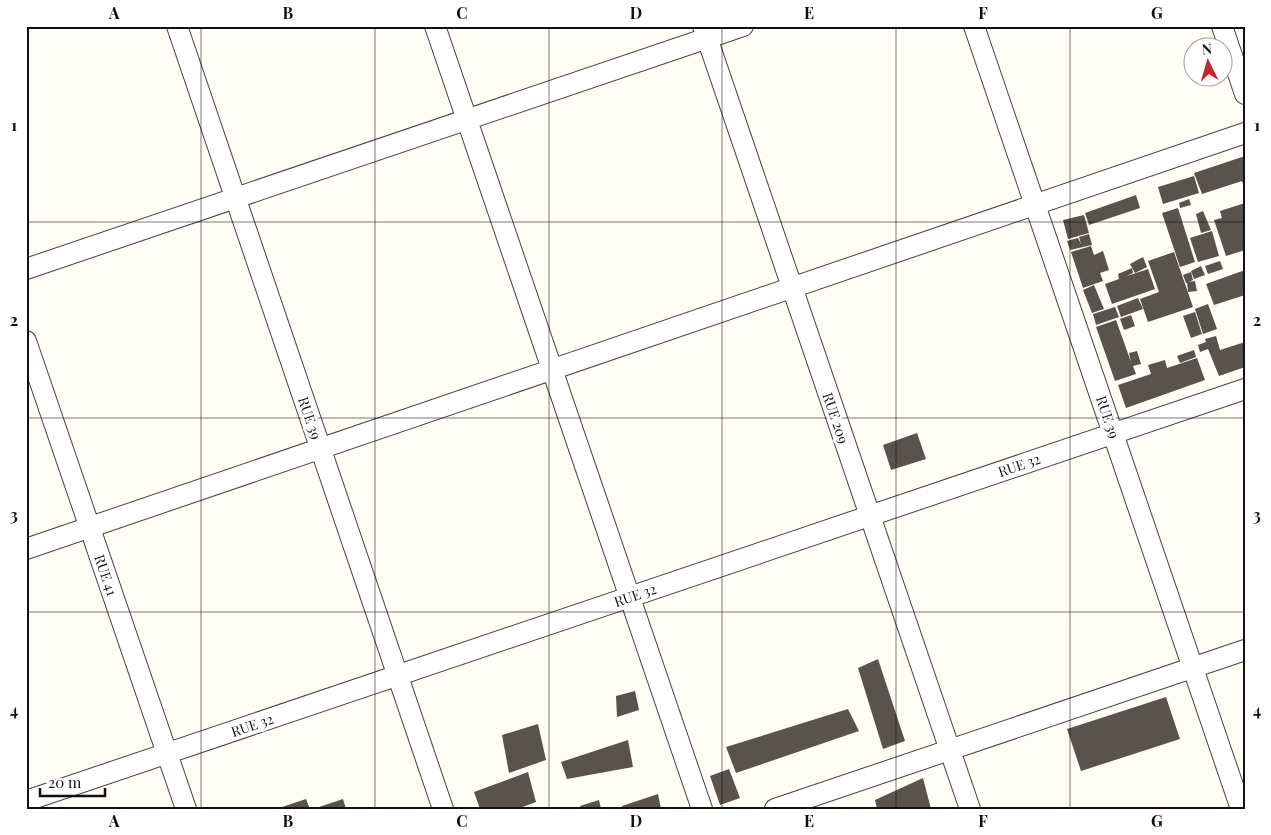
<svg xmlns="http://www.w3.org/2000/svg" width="1271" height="835" viewBox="0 0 1271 835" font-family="'Playfair Display',serif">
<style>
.building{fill:#5a524d}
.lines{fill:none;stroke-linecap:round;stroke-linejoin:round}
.minor-casing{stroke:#444;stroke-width:22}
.minor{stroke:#fff;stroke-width:20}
.grid{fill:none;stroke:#111;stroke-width:1;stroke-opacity:0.55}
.labels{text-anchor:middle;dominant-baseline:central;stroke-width:5;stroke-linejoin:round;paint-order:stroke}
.street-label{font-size:14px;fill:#111;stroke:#fff}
.neatline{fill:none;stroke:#111;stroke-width:2}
.grid-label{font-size:16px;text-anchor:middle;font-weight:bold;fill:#111}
</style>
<rect width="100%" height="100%" fill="#fffdf5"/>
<!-- building -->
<path class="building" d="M1245 156V189L1242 181 1202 194 1194 173Z
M1194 176 1199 193 1163 204 1158 187Z
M1136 195 1140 208 1089 225 1085 213Z
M1189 199 1191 205 1180 208 1179 203Z
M1245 203V250L1226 256 1214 220 1222 218 1220 211Z
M1178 208 1195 262 1180 267 1162 213Z
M1203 211 1211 230 1201 233 1196 214Z
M1084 215 1089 233 1068 239 1063 220Z
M1212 231 1219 256 1198 262 1190 238Z
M1089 234 1092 245 1070 250 1067 241 1078 238 1081 244 1079 237Z
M1091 246 1094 255 1103 251 1109 270 1100 273 1103 281 1083 288 1071 252Z
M1174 252 1193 307 1148 322 1140 299 1159 292 1148 261Z
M1143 257 1147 267 1135 273 1130 264Z
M1220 261 1223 269 1208 274 1205 266Z
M1201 266 1205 275 1194 279 1191 271Z
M1132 268 1133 273 1127 276 1148 269 1155 289 1112 304 1105 284 1119 279 1118 274Z
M1245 270V295L1214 305 1206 284Z
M1191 272 1193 280 1186 283 1183 275Z
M1195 281 1197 291 1188 292 1187 282Z
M1094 285 1104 309 1092 313 1083 290Z
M1138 298 1143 309 1121 317 1117 306Z
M1208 304 1217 329 1203 334 1195 309Z
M1115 307 1119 317 1096 325 1093 314Z
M1195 312 1202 334 1191 338 1183 316Z
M1131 315 1135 326 1124 330 1120 319Z
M1116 320 1131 362 1129 353 1137 351 1141 364 1133 366 1136 374 1115 381 1096 327Z
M1216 336 1220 350 1245 342V367L1219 376 1208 349 1200 352 1198 345 1206 342 1205 339Z
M1194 350 1196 357 1180 363 1177 356Z
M1197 358 1205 380 1126 408 1118 385 1151 374 1148 365 1165 360 1167 368Z
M917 433 926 459 891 470 883 445Z
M878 659 905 741 883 749 858 668Z
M635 691 639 710 617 717 616 696Z
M1166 697 1180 739 1081 771 1067 729Z
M848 709 859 731 736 773 726 747Z
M538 724 546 760 509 773 502 735Z
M628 740 633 767 567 779 561 762Z
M729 769 740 798 720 805 710 776Z
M528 772 536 802 517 809H480L474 792Z
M923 778 931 809H877L875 800Z
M658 794 661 809H623L622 806Z
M306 799 310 809H279V808Z
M343 799 346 809H319V807Z
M599 800 601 809H581L580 806Z"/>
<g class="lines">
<defs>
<path id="minor" d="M177 26 443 809
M435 26 702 809
M703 26 970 809
M974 26 1241 809
M1222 26 1245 94
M26 269 743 26
M26 341 186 809
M26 549 1245 133
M26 801 1245 389
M775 809 1245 650"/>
</defs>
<!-- minor casing -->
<use href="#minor" class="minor-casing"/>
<!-- minor -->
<use href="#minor" class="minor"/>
</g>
<!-- grid -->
<path class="grid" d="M201 26V809M375 26V809M549 26V809M722 26V809M896 26V809M1070 26V809M26 222H1245M26 418H1245M26 612H1245"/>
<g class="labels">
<!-- street labels -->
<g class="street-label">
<text transform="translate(1108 417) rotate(71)">RUE 39</text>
<text transform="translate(310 418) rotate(71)">RUE 39</text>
<text transform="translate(836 418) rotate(71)">RUE 209</text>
<text transform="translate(1019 465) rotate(-19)">RUE 32</text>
<text transform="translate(106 575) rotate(71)">RUE 41</text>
<text transform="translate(635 595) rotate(-19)">RUE 32</text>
<text transform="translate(252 725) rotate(-19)">RUE 32</text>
</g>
</g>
<!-- border -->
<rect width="1271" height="835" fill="none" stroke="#ffffff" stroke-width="55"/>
<!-- north arrow -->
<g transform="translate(1208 62) rotate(355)"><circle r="24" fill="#ffffff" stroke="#a0a0a0"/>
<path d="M0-4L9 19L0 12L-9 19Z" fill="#c4262e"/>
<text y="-8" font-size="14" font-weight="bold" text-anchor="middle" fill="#111111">N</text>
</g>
<!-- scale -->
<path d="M40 788v8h65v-8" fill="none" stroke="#111111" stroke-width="2.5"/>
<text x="48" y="788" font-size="15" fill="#111111" stroke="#ffffff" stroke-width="4" paint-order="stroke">20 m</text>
<rect x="28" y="28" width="1216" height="780" class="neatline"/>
<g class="grid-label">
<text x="114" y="19">A</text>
<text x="288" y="19">B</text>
<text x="462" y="19">C</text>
<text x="636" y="19">D</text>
<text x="809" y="19">E</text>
<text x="983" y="19">F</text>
<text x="1157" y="19">G</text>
<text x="14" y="131">1</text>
<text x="1257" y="131">1</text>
<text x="14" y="326">2</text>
<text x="1257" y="326">2</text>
<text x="14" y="521">3</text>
<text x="1257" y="521">3</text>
<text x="14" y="716">4</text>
<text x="1257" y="716">4</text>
<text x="114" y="827">A</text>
<text x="288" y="827">B</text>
<text x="462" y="827">C</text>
<text x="636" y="827">D</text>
<text x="809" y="827">E</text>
<text x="983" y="827">F</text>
<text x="1157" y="827">G</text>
</g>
</svg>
